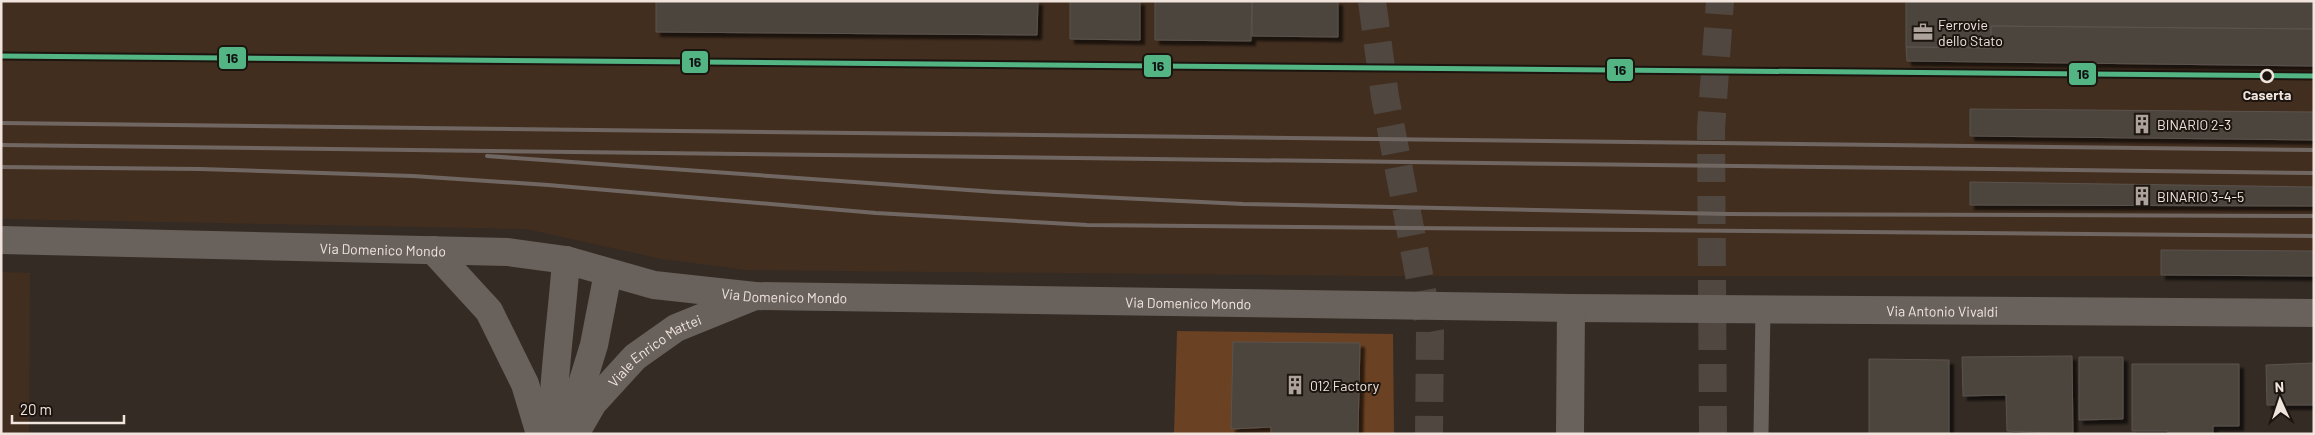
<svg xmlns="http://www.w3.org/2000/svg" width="2315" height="435" viewBox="0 0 2315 435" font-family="Barlow,sans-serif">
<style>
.built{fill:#422e1f}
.green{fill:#6a4122}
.building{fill:#4c443e;stroke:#5b534d;filter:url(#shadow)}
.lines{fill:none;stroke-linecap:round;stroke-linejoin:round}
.secondary-tunnel{stroke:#504740;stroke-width:28;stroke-dasharray:28 14;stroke-linecap:butt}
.service{stroke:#69615b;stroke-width:15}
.minor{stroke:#69615b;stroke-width:28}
.tertiary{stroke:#69615b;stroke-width:28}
.rail{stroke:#706763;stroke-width:4}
.rail-1-casing{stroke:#1c140f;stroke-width:9}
.rail-1{stroke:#54b584;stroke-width:5}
.stop-dot{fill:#1c140f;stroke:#f0e4dd;stroke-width:2.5}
.labels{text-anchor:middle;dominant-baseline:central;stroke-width:4;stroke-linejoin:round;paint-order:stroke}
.poi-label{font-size:14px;fill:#f0e4dd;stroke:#1c140f;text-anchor:start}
.stop-label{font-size:14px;font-weight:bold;fill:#f0e4dd;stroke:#1c140f}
.street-label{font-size:14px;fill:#f0e4dd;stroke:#1c140f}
.line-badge{stroke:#1c140f;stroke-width:2}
.pale-badge-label{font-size:14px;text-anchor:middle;font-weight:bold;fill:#111}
</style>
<defs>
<filter id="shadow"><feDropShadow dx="4.5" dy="4.5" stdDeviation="1" flood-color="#0009"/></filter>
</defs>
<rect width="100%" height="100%" fill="#342b24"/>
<!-- built -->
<path class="built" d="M1 1H2314V276H1365L746 270 662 259 526 229 1 219Z
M1 272 30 273 29 434H1Z"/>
<!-- green -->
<path class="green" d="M1177 331 1393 334 1394 434H1174Z"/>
<!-- building -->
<path class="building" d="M656 1H1038L1037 35 656 32Z
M1070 1H1140V40L1070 39Z
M1155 1H1252L1251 41 1155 40Z
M1252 1H1338V37L1252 36Z
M1906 1H2314V29L1991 26V48L1906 47Z
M1991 26 2314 29V66L1907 61 1906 47 1991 48Z
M1970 109 2314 112V140L1970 136Z
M1970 182 2314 187V206L1970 205Z
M2161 250 2314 251V276L2161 275Z
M1233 342 1360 343 1358 434H1271V427L1231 429Z
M2072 356 2073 434 2007 431 2006 395 1963 396 1962 357Z
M2079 357H2123V419L2079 420Z
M1869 359 1949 360V434H1869Z
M2314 363V405H2267L2266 365Z
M2132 364H2239V426H2213V434H2168V431H2132Z"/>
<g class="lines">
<!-- secondary-tunnel -->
<path class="secondary-tunnel" d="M1372 1 1385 97 1430 332 1429 434
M1713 434 1711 128 1720 1"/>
<!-- service -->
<path class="service" d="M1761 434 1763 309"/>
<!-- minor -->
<g class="minor">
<path d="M433 250 489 311 525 384 540 434"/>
<path d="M570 423 594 345 608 273"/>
<path d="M552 434C553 375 562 318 566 260"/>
<path id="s1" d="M575 434 593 403 635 357 676 328 755 296"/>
</g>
<!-- tertiary -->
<g class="tertiary">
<path id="s2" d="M1 240 508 252 566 260 654 285 755 296 1571 308 2314 313"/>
<path d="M1570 434 1571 308"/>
</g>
<!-- rail -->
<path class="rail" d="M1 123 2314 150
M1 145 2314 173
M487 156 996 192 1243 204 1728 214 2314 216
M1 167 200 169 413 176 548 185 876 213 1087 225 2314 236"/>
<defs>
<path id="rail-1" d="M1 56 2314 76"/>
</defs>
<!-- rail-1 casing -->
<use href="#rail-1" class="rail-1-casing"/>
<!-- rail-1 -->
<use href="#rail-1" class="rail-1"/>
</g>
<!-- icons -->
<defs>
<symbol id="office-bare" viewBox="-9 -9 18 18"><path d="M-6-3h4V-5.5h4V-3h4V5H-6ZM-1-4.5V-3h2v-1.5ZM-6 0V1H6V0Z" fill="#aea39c" stroke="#1c140f" stroke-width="2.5" paint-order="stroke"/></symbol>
<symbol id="building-bare" viewBox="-9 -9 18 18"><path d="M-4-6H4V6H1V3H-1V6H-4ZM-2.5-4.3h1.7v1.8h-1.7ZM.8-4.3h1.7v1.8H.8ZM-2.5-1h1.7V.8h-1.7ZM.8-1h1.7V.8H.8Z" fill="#aea39c" stroke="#1c140f" stroke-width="2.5" paint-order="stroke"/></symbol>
</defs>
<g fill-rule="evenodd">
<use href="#office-bare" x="1909" y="18" width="28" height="28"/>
<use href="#building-bare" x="2128" y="110" width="28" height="28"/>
<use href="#building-bare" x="2128" y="182" width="28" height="28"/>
<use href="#building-bare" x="1281" y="371" width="28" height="28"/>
</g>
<!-- markers -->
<circle class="stop-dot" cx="2267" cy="76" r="6"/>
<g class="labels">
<!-- poi labels -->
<g class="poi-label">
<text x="1938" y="24">Ferrovie<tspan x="1938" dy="16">dello Stato</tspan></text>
<text x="2157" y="124">BINARIO 2-3</text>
<text x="2157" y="196">BINARIO 3-4-5</text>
<text x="1310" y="385">012 Factory</text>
</g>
<!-- stop labels -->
<g class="stop-label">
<text x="2267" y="94">Caserta</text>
</g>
<!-- street labels -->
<g class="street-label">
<text stroke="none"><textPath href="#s2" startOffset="382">Via Domenico Mondo</textPath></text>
<text stroke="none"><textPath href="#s2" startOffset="788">Via Domenico Mondo</textPath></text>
<text stroke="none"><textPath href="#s2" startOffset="1192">Via Domenico Mondo</textPath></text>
<text stroke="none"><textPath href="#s2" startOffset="1946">Via Antonio Vivaldi</textPath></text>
<text stroke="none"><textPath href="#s1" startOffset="118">Viale Enrico Mattei</textPath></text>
</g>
</g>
<g class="line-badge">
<rect x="218" y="46" width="29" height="24" rx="5" fill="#54b584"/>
<rect x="681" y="50" width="28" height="24" rx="5" fill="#54b584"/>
<rect x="1143" y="54" width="29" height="24" rx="5" fill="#54b584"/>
<rect x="1606" y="58" width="28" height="24" rx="5" fill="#54b584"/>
<rect x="2068" y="62" width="29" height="24" rx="5" fill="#54b584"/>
</g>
<g class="pale-badge-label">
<text x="232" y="63">16</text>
<text x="695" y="67">16</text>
<text x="1158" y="71">16</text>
<text x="1620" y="75">16</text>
<text x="2083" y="79">16</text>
</g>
<!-- border -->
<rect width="2315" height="435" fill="none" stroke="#f0e4dd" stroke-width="5"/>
<!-- north arrow -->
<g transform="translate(2280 400) rotate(357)" stroke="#1c140f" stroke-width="4" paint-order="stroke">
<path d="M0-4L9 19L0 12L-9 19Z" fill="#f0e4dd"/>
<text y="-8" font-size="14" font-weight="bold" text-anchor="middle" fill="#f0e4dd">N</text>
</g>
<!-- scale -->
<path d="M12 415v8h112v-8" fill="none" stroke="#f0e4dd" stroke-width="2.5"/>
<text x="20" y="415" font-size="15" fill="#f0e4dd" stroke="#1c140f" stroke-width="4" paint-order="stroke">20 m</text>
</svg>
